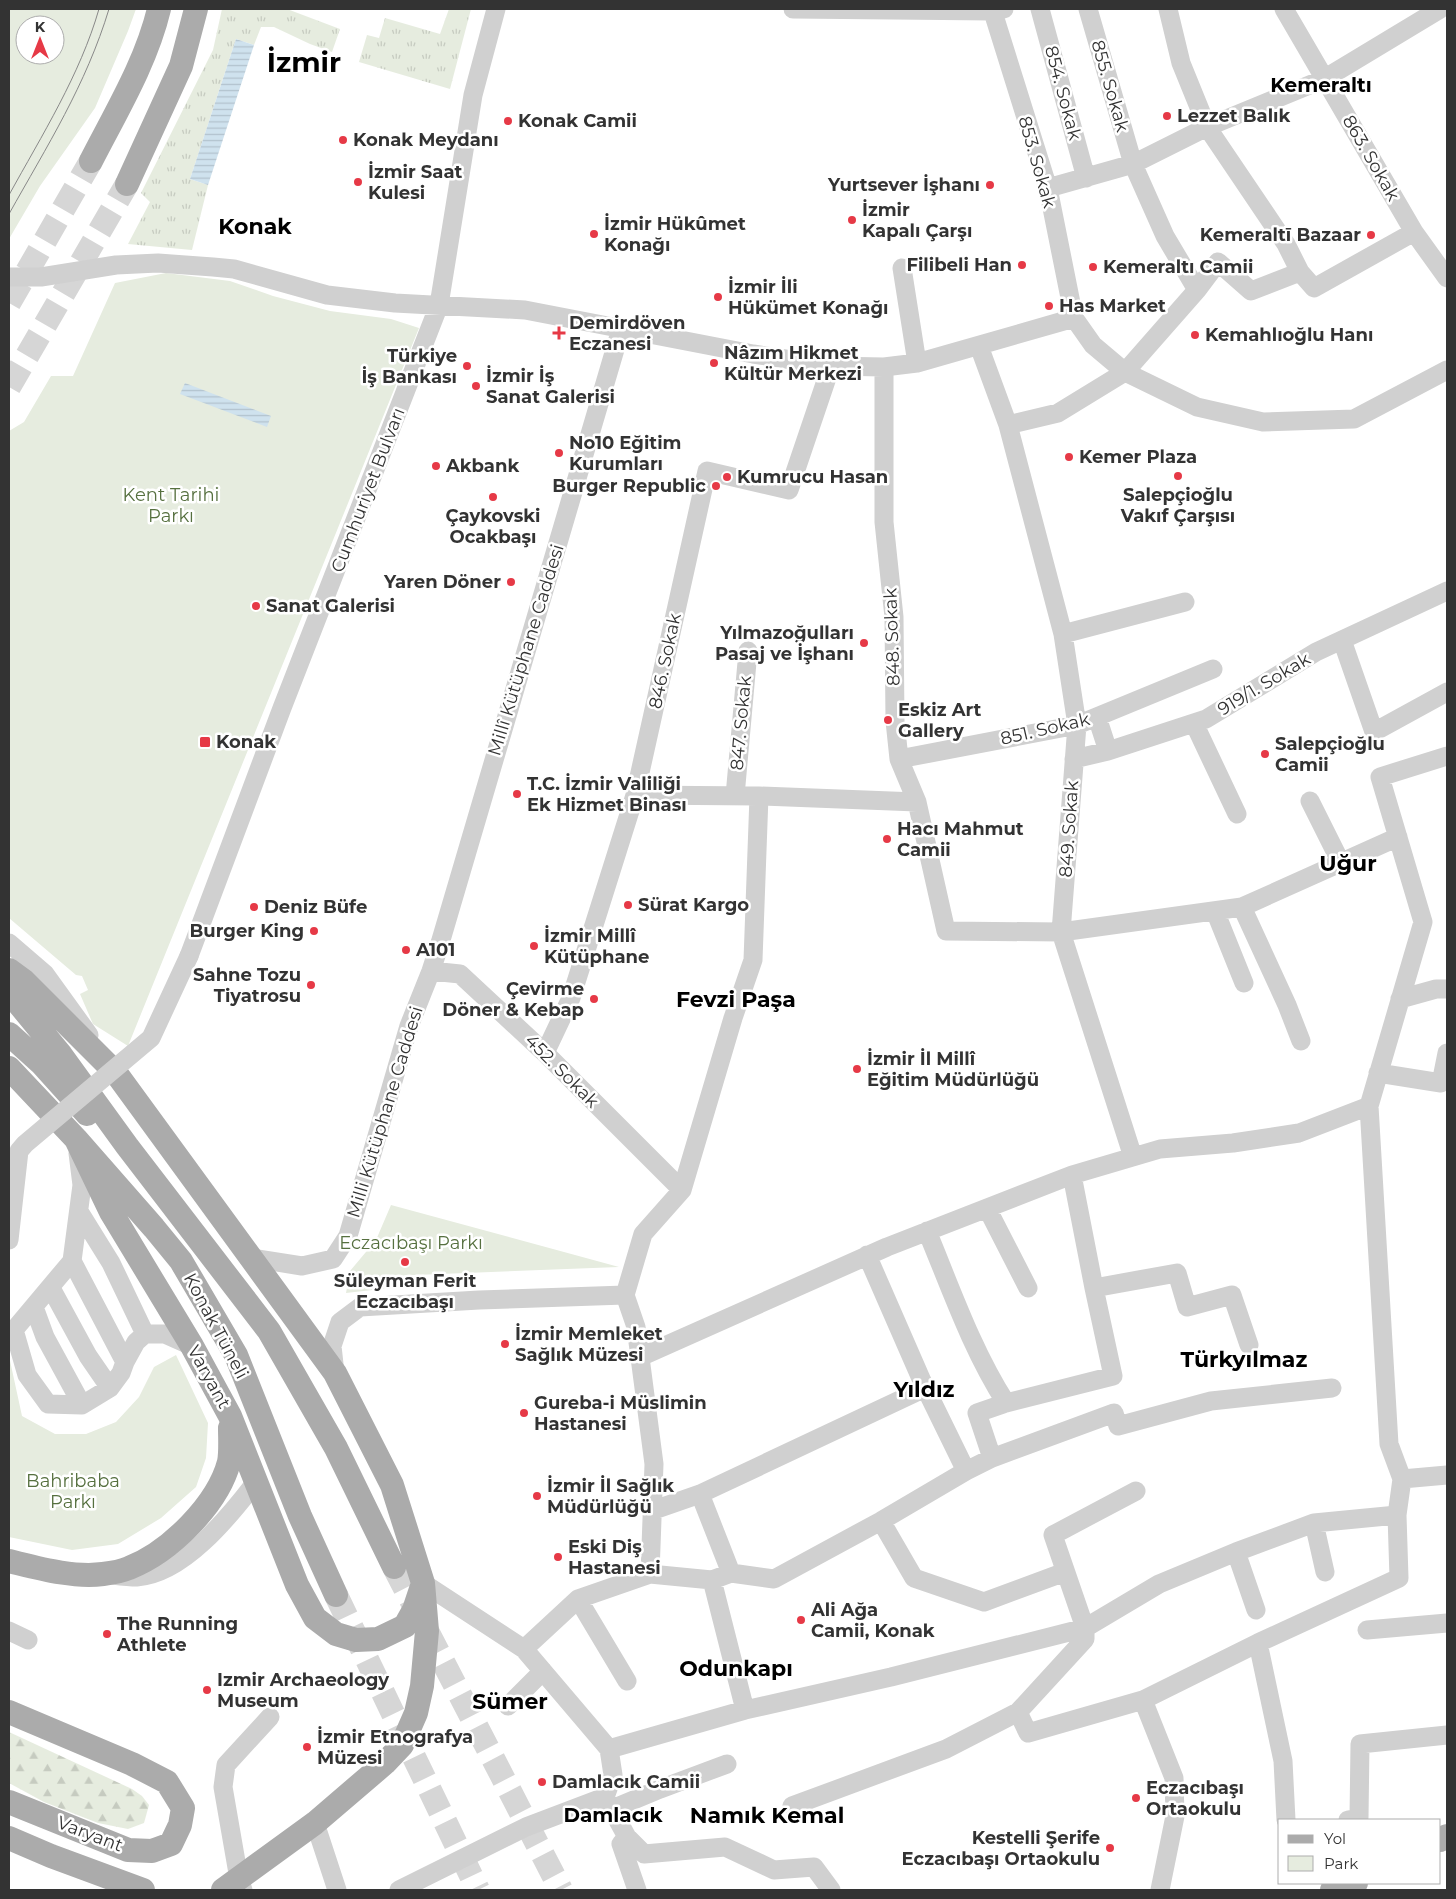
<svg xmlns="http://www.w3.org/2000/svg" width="1456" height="1899" viewBox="0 0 1456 1899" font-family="Montserrat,sans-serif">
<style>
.grass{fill:url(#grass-tufts)}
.forest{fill:url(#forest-firs)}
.park{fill:#e6ecdf;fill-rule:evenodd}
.water{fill:url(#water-rules)}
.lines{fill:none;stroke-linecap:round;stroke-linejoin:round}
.major-tunnel{stroke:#d6d6d6;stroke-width:24;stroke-dasharray:24 12;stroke-linecap:butt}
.minor{stroke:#d0d0d0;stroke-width:19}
.major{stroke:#ababab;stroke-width:24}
.tram{stroke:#888;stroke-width:1}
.minor-bridge{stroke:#d0d0d0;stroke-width:19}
.poi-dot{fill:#e63946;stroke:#fff;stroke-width:2}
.labels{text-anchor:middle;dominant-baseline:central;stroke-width:5;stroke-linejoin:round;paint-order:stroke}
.street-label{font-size:18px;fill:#333;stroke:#fff}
.poi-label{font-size:18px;font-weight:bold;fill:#333;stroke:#fff;text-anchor:start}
.park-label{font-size:18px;fill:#56703f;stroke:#fff}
.quarter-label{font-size:20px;font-weight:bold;fill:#000;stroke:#fff}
.district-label{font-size:22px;font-weight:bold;fill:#000;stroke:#fff}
.town-label{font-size:28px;font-weight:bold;fill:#000;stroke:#fff}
</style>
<defs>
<pattern id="grass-tufts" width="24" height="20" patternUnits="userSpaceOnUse" patternTransform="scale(1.25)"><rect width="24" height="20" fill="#e6ecdf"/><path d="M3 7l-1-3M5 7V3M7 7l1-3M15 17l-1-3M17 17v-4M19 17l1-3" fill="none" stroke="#c6cbc0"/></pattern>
<pattern id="forest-firs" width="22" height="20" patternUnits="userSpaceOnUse" patternTransform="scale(1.25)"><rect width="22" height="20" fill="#e6ecdf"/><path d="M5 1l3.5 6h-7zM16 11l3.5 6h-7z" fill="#c6cbc0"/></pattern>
<pattern id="water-rules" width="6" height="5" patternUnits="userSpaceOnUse" patternTransform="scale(1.25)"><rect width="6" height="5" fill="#cfe2ee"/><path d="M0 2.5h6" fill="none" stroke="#b2c2cd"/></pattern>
</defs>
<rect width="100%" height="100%" fill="#fff"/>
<!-- grass -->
<path class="grass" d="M222 9H287L340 29 332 52 310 44 274 27H261L254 45 236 39 190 179 208 185 192 250 128 244 150 202 141 193 213 50Z
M449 9H471L450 89 359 62 367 35 379 38 385 18 440 34Z"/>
<!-- forest -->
<path class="forest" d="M9 1732 132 1789 142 1796 149 1805 144 1823 128 1829 98 1823 44 1802 9 1783Z"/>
<!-- park -->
<path class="park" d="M9 9H136L128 31 95 108 40 186 9 239ZM25 25H55V55H25Z
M166 273 230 281 273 296 330 311 391 319 419 328 128 1046 93 1024 80 994 88 990 82 976 76 975 9 918V431L24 422 51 376H73L115 283Z
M391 1205 619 1267 390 1276V1288L346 1293 350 1271 376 1240Z
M176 1355 208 1423 206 1458 196 1487 161 1518 118 1544 72 1550 9 1537V1356L22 1416 55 1434H86L116 1422 139 1397 154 1367Z"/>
<!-- water -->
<path class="water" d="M236 39 254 45 208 185 190 179Z
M185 383 271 416 267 427 180 394Z"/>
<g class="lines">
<!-- major-tunnel -->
<path class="major-tunnel" d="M9 303 91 161
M9 387 127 184
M394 1567 561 1890
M336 1595 478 1890"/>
<!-- minor -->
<path class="minor" d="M793 9 992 11 1004 9
M992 9 1048 188 1074 318 1093 345 1125 372 1197 407 1263 422 1354 419 1447 370
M1040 9 1086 178
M1088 9 1133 164 1165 236 1197 290
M1168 9 1181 63 1207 127 1286 244 1300 272 1314 288 1414 232
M1284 9 1414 232 1447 278
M1048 188 1133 164 1207 127 1324 79 1440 9
M902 268 917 363
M9 277H41L116 265 158 263 213 267 234 269 327 295 395 303 525 310 753 354 831 366 884 367 917 363 1074 318
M979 346 1008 425 1063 634 1077 725 1061 932 1133 1157
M884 367V522L894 617 895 721 899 759 917 802 946 931 1061 932 1242 907 1398 837
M1008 425 1058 413 1125 372 1197 290 1218 262 1251 291 1300 272
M1063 634 1185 602
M1342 640 1374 732 1447 692
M1097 717 1108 751
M1194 723 1237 814
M899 759 1077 725 1213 669
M1074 759 1108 751 1206 719 1316 652 1447 591
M635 795 759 796 917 802
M735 796 748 651
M1310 801 1341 863
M1242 907 1287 1005 1301 1041
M1215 911 1244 983
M9 943 45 974 89 1035
M189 956 282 708 439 305 473 95 496 9
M431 971 460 974 545 1053 682 1190
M1400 999 1436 989H1447
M545 1053 571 998 635 795 707 471 789 490 831 366
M1378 1073 1441 1083 1447 1053
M78 1153 82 1185 72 1261 14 1330 27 1375 48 1404 82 1405 110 1388 121 1373 125 1362 136 1342 145 1334H165L192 1346
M987 1208 1028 1288
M80 1213 111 1263 145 1334
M927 1231C951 1289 972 1350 1006 1403
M867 1255 922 1381 966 1471
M252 1258 302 1266 333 1259 348 1236 409 1026 431 971 441 940 621 329
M72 1261 125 1362
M51 1288 88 1356 110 1388
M1094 1288 1177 1273 1187 1307 1232 1295 1249 1345
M34 1307 45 1337 82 1405
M640 1357 887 1247 1072 1175 1160 1149 1233 1143 1299 1133 1369 1106
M335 1373 332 1346 340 1322 360 1307 479 1300 625 1295
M992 1458 977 1413 1006 1403 1113 1376 1094 1288 1072 1175
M1402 1479 1389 1444 1369 1106 1423 922 1380 777 1447 756
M700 1494 731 1573
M654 1510 700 1494 921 1390 922 1381
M881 1521 914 1578 984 1602 1065 1572
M1314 1523 1325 1572
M1236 1552 1256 1610
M650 1574 712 1580 731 1573 774 1579 881 1521 966 1471 992 1458 1114 1413 1118 1426 1211 1401 1332 1388
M113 1575C121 1576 129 1577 137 1577 183 1574 229 1517 255 1483
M712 1580 745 1710
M423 1583 524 1649
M578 1599 627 1681
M1367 1630 1447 1623
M9 1631 28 1640
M1258 1643 1283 1761 1286 1820
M1143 1700 1174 1778 1175 1816 1160 1890
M508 1706 543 1671
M1018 1712 1028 1733 1143 1700 1258 1643 1399 1578 1397 1515
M609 1749 745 1710 891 1677 1085 1628 1159 1584 1236 1552 1314 1523 1397 1515 1402 1479 1447 1475
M605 1797 627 1837 644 1854 725 1847 774 1870 814 1867 831 1890
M792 1806 946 1749 1018 1712 1085 1639V1628L1053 1535 1136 1491
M612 1809 660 1789 727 1764
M1348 1820 1359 1818 1360 1744 1447 1735
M315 1823 337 1890
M627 1837 621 1844 637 1890
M243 1890 239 1879 223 1787 226 1765 270 1717
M399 1890 526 1827 605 1797 613 1775 609 1749 524 1649 578 1599 650 1574 654 1464 636 1327 625 1295 643 1234 682 1190 733 1018 753 960 759 796"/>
<!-- major -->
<path class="major" d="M91 161C116 112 146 63 159 9
M127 184 181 66 196 9
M9 970 24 981 116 1073 335 1373 392 1485 423 1583 427 1631 422 1686 416 1713 402 1745 385 1763 315 1823 223 1890
M9 992 61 1055 127 1146 269 1331 336 1448 394 1567
M9 1034 41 1063 87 1114
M9 1068 76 1139 154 1228 181 1261 236 1355 300 1516 336 1595
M76 1139 111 1212 192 1346 230 1416 297 1585 315 1618 336 1634 356 1640 378 1639 405 1626 414 1610 421 1589
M9 1561C38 1568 73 1578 103 1574 111 1573 122 1571 129 1568 170 1552 218 1504 229 1462 231 1452 230 1438 230 1428
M9 1712 132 1764 167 1782 183 1808 180 1825 171 1844 152 1851 128 1850 9 1802
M9 1838 51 1856 143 1890
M1440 1840 1447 1836
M1332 1890 1356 1883"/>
<!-- tram -->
<path class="tram" d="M9 195C42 135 80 75 99 9
M9 214C47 146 86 85 109 9"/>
<!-- minor-bridge -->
<path class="minor-bridge" d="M9 1240 19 1151 25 1144 151 1038 189 956"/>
</g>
<!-- markers -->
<g class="poi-dot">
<circle cx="1167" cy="116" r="5"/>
<circle cx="508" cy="121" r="5"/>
<circle cx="343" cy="140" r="5"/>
<circle cx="358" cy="182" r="5"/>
<circle cx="990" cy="185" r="5"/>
<circle cx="852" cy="220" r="5"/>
<circle cx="594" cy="234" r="5"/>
<circle cx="1371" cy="235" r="5"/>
<circle cx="1022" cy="265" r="5"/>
<circle cx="1093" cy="267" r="5"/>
<circle cx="718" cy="297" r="5"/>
<circle cx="1049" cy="306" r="5"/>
<path d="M556.5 325.5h5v5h5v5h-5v5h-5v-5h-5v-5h5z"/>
<circle cx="1195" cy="335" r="5"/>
<circle cx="714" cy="363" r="5"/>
<circle cx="467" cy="366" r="5"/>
<circle cx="476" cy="386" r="5"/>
<circle cx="559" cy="453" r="5"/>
<circle cx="1069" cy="457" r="5"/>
<circle cx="436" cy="466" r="5"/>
<circle cx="1178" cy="476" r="5"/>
<circle cx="727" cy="477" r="5"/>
<circle cx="716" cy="486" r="5"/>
<circle cx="493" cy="497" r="5"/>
<circle cx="511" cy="582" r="5"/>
<circle cx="256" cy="606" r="5"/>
<circle cx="864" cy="643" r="5"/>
<circle cx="888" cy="720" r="5"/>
<rect x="199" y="736" width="12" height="12" rx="2.5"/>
<circle cx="1265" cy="754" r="5"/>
<circle cx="517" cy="794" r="5"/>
<circle cx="887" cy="839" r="5"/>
<circle cx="628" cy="905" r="5"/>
<circle cx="254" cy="907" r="5"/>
<circle cx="314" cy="931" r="5"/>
<circle cx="534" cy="946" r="5"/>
<circle cx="406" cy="950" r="5"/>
<circle cx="311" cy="985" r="5"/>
<circle cx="594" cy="999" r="5"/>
<circle cx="857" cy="1069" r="5"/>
<circle cx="405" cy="1262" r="5"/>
<circle cx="505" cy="1344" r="5"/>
<circle cx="524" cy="1413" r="5"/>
<circle cx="537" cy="1496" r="5"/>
<circle cx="558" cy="1557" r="5"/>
<circle cx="801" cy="1620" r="5"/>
<circle cx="107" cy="1634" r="5"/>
<circle cx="207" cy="1690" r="5"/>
<circle cx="307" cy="1747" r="5"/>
<circle cx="542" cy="1782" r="5"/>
<circle cx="1136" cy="1798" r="5"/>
<circle cx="1110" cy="1848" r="5"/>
</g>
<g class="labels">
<!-- street labels -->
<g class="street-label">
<text transform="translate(1110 86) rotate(74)">855. Sokak</text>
<text transform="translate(1063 93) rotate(75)">854. Sokak</text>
<text transform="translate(1371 158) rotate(60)">863. Sokak</text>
<text transform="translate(1037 162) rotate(74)">853. Sokak</text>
<text transform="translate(368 490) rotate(-69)">Cumhuriyet Bulvarı</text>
<text transform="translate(892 637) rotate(-92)">848. Sokak</text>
<text transform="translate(526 650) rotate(-73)">Millî Kütüphane Caddesi</text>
<text transform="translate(665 661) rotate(-78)">846. Sokak</text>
<text transform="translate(1264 684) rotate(-31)">919/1. Sokak</text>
<text transform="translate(741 723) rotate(-85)">847. Sokak</text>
<text transform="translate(1045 729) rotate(-13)">851. Sokak</text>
<text transform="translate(1069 829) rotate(-86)">849. Sokak</text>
<text transform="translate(562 1071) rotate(45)">452. Sokak</text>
<text transform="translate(385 1112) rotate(-73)">Milli Kütüphane Caddesi</text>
<text transform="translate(216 1326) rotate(62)">Konak Tüneli</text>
<text transform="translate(209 1377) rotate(61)">Varyant</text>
<text transform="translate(90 1834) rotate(21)">Varyant</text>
</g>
<!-- poi labels -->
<g class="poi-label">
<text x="1177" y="116">Lezzet Balık</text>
<text x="518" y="121">Konak Camii</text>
<text x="353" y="140">Konak Meydanı</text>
<text x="368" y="172">İzmir Saat<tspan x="368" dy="21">Kulesi</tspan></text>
<text x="980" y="185" text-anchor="end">Yurtsever İşhanı</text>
<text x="862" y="210">İzmir<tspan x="862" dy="21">Kapalı Çarşı</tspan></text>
<text x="604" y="224">İzmir Hükûmet<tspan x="604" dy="21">Konağı</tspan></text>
<text x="1361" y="235" text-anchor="end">Kemeraltī Bazaar</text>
<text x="1012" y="265" text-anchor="end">Filibeli Han</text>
<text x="1103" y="267">Kemeraltı Camii</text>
<text x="728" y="287">İzmir İli<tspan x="728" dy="21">Hükümet Konağı</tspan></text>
<text x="1059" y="306">Has Market</text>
<text x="569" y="323">Demirdöven<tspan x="569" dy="21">Eczanesi</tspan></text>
<text x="1205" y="335">Kemahlıoğlu Hanı</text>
<text x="724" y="353">Nâzım Hikmet<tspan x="724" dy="21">Kültür Merkezi</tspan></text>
<text x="457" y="356" text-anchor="end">Türkiye<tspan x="457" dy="21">İş Bankası</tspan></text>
<text x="486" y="376">İzmir İş<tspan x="486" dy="21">Sanat Galerisi</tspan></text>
<text x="569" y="443">No10 Eğitim<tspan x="569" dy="21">Kurumları</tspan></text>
<text x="1079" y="457">Kemer Plaza</text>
<text x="446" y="466">Akbank</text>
<text x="737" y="477">Kumrucu Hasan</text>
<text x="706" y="486" text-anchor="end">Burger Republic</text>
<text x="1178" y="495" text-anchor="middle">Salepçioğlu<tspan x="1178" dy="21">Vakıf Çarşısı</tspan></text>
<text x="493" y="516" text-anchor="middle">Çaykovski<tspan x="493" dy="21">Ocakbaşı</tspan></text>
<text x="501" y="582" text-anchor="end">Yaren Döner</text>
<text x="266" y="606">Sanat Galerisi</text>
<text x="854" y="633" text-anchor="end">Yılmazoğulları<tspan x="854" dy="21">Pasaj ve İşhanı</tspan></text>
<text x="898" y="710">Eskiz Art<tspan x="898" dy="21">Gallery</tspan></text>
<text x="216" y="742">Konak</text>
<text x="1275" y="744">Salepçioğlu<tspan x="1275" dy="21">Camii</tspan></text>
<text x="527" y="784">T.C. İzmir Valiliği<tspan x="527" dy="21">Ek Hizmet Binası</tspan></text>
<text x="897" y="829">Hacı Mahmut<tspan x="897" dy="21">Camii</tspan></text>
<text x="638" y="905">Sürat Kargo</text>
<text x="264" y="907">Deniz Büfe</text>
<text x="304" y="931" text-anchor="end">Burger King</text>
<text x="544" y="936">İzmir Millî<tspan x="544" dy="21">Kütüphane</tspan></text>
<text x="416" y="950">A101</text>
<text x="301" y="975" text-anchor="end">Sahne Tozu<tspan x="301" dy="21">Tiyatrosu</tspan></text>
<text x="584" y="989" text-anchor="end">Çevirme<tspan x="584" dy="21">Döner &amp; Kebap</tspan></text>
<text x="867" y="1059">İzmir İl Millî<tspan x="867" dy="21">Eğitim Müdürlüğü</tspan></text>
<text x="405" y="1281" text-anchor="middle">Süleyman Ferit<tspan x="405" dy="21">Eczacıbaşı</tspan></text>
<text x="515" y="1334">İzmir Memleket<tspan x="515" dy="21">Sağlık Müzesi</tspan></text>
<text x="534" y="1403">Gureba-i Müslimin<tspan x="534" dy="21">Hastanesi</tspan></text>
<text x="547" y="1486">İzmir İl Sağlık<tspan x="547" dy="21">Müdürlüğü</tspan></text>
<text x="568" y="1547">Eski Diş<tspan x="568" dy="21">Hastanesi</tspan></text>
<text x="811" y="1610">Ali Ağa<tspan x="811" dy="21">Camii, Konak</tspan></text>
<text x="117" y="1624">The Running<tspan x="117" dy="21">Athlete</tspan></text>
<text x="217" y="1680">Izmir Archaeology<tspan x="217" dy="21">Museum</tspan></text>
<text x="317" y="1737">İzmir Etnografya<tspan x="317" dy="21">Müzesi</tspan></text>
<text x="552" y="1782">Damlacık Camii</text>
<text x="1146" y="1788">Eczacıbaşı<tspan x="1146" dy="21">Ortaokulu</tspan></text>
<text x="1100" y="1838" text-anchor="end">Kestelli Şerife<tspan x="1100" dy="21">Eczacıbaşı Ortaokulu</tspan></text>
</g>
<!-- park labels -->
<g class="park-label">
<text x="171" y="495">Kent Tarihi<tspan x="171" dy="21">Parkı</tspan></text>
<text x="411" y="1243">Eczacıbaşı Parkı</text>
<text x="73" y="1481">Bahribaba<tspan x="73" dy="21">Parkı</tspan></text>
</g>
<!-- quarter labels -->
<g class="quarter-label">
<text x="1321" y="85">Kemeraltı</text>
<text x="613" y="1815">Damlacık</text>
</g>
<!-- district labels -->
<g class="district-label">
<text x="255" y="226">Konak</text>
<text x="1348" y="863">Uğur</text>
<text x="736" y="999">Fevzi Paşa</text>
<text x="1244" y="1359">Türkyılmaz</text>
<text x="924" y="1389">Yıldız</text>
<text x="736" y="1668">Odunkapı</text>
<text x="510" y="1701">Sümer</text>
<text x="767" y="1815">Namık Kemal</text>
</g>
<!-- town labels -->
<g class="town-label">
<text x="304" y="62">İzmir</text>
</g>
</g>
<!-- border -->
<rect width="1456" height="1899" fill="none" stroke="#333333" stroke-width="20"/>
<!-- legend -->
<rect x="1278" y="1819" width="162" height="65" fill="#ffffff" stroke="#adadad"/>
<rect x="1288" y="1835" width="25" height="8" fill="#ababab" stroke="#adadad"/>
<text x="1324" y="1844" font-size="15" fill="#333333">Yol</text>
<rect x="1288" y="1856" width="25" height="15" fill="#e6ecdf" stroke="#adadad"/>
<text x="1324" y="1869" font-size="15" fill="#333333">Park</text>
<!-- north arrow -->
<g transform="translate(40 40)"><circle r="24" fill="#ffffff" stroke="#adadad"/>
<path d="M0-4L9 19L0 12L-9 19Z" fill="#e63946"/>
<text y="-8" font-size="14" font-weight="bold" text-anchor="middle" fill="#333333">K</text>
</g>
</svg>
